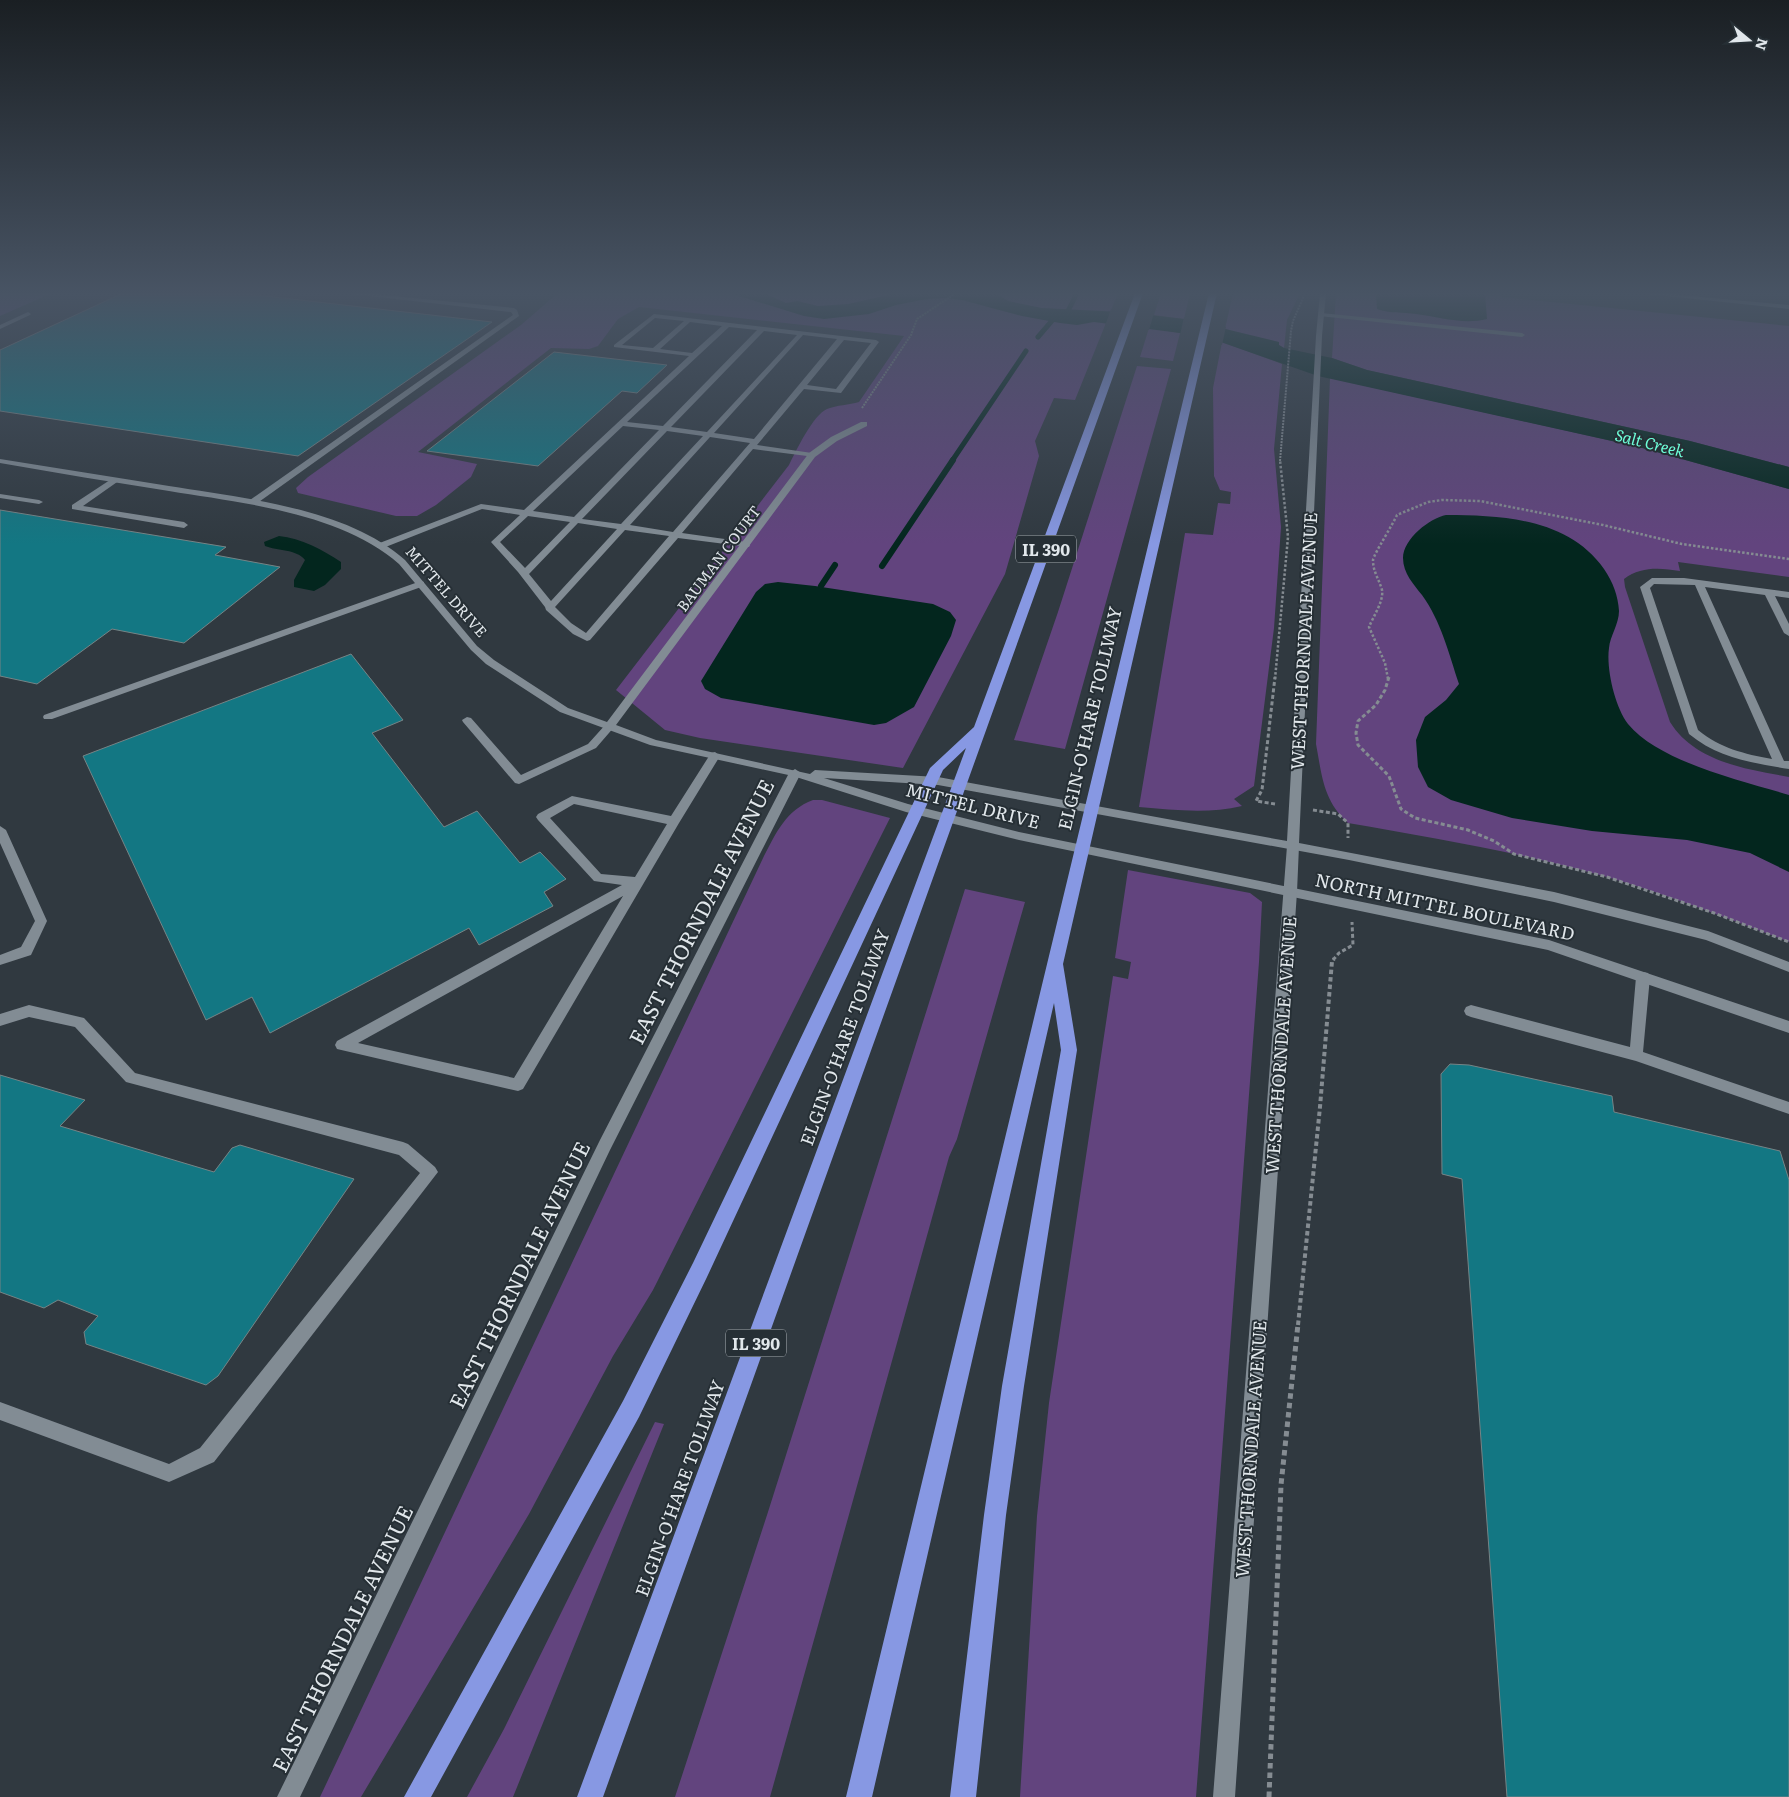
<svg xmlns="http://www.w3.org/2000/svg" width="1789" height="1797" viewBox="0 0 1789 1797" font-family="Literata,serif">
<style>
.green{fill:#62447e}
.water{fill:#03261e}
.pier{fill:#303940}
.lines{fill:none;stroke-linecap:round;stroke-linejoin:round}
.stream-far1{stroke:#03261e;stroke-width:5}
.stream{stroke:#03261e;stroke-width:6}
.building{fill:#137783;stroke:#768486}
.path-far4{stroke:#858c92;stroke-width:2;stroke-dasharray:2 1;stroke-linecap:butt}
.path-far3{stroke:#858c92;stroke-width:2.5;stroke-dasharray:2.5 2;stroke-linecap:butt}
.path-far2{stroke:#858c92;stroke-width:3;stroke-dasharray:4 2.5;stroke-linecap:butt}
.path-far1{stroke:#858c92;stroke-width:4;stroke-dasharray:4.5 3;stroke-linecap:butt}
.path{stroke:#858c92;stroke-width:5;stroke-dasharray:5.5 4;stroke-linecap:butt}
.service{fill:#828c94;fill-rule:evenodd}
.minor{fill:#828c94;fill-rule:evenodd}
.secondary{fill:#828c94;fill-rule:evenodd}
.motorway{fill:#8798e3;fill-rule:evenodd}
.labels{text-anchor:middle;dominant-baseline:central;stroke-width:4;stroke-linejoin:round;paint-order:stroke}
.far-street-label{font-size:15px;fill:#e1e7eb;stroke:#262f35}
.far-water-label{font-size:16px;font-style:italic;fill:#6dfed8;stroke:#262f35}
.shield{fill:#262f35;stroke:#a9b0b4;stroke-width:1}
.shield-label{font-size:16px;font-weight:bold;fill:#e1e7eb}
.street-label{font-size:18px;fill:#e1e7eb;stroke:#262f35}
.near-street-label{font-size:21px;fill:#e1e7eb;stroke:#262f35}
</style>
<rect width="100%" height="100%" fill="#303940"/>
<!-- green -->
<path class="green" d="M0 293H52L0 316Z
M558 293H1118L1075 400 1054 398 1035 441 1039 456 1005 574 903 768 700 738 665 730 616 690 789 465C796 451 813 415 827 409 837 405 849 405 859 402L904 336 639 307 618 319 598 346 589 349 551 348 418 452 477 464 471 477 436 505 417 516H396L298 493 296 488 308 477 521 325Z
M1161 293H1190L1184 319 1154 315Z
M1233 293H1300L1287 320 1284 348 1279 345 1225 329Z
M1336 293H1501L1502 297 1789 326V467L1690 441 1367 370 1332 358Z
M1149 328 1180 333 1173 361 1140 357Z
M1222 342 1282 364 1274 449 1281 527 1274 628 1254 786 1234 799 1242 806C1208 814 1174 810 1139 807L1185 533 1213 535 1218 503 1230 504 1231 492 1220 490 1214 476 1213 388Z
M1137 366 1171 369 1065 749 1014 740 1058 612Z
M1330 378 1639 447 1789 489V577L1678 562 1680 571C1661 568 1641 566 1624 579L1625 587 1670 722C1695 762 1746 769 1789 777V942C1729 919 1669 895 1607 877 1523 853 1434 838 1348 823 1323 800 1322 776 1316 744Z
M813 800H822L890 818 653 1290 613 1356 529 1514 361 1797H320L764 856C776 833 786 810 813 800Z
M1128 870 1250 893 1262 902 1259 962 1196 1797H1020L1037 1516 1049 1403 1113 976 1128 979 1131 962 1115 958Z
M965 889 1025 902 957 1139 949 1157 770 1797H675L768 1512Z
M655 1422 664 1424 513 1797H467L504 1729Z"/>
<!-- water -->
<path class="water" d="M729 293H764L786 303 797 301 818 306 848 304 897 293H984L999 295 1008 301 1042 308 1122 312 1184 319 1279 342V345L1284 348 1332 358 1367 370 1690 441 1789 467V489L1639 447 1318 376 1215 340 1180 333 1094 322 1077 325 1060 323 1022 316 962 300 945 298 927 299 896 305 869 314 824 319 804 316Z
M1376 293H1485L1487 319C1463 325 1440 317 1416 314 1403 312 1390 314 1377 309Z
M1446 515C1503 515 1569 519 1604 569 1613 582 1618 596 1619 611 1619 624 1610 636 1609 648 1606 669 1615 707 1628 724 1659 762 1743 781 1789 795V872L1750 853 1687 840 1592 831 1512 818 1451 800 1428 787 1418 767 1416 740 1425 717 1446 700 1459 684C1449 654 1441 621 1422 595 1414 585 1403 573 1403 558 1403 539 1430 518 1446 515Z
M279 536C301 538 323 550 341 562V569L325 585 314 591 294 587V580L305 560C297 549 277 551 265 546L264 542Z
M778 582 815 586 933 604 950 612 956 620 951 636 914 707 886 723 874 725 721 698 705 689 701 681 756 592 765 584Z"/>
<!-- pier -->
<path class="pier" d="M1111 309 1122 310 1154 313 1149 330 1105 326Z
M1184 317 1226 327 1222 345 1180 335Z"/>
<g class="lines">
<!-- stream-far1 -->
<path class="stream-far1" d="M1065 317 1077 293
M1038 337 1056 316
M952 461 1026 351"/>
<!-- stream -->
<path class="stream" d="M882 566 953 460
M821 586 835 565"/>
</g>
<!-- building -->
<path class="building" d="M123 293H239L492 322 298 456 0 411V350Z
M554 352 667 365 637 393 622 391 538 466 427 451Z
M0 510 226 547 215 555 280 567 184 643 112 629 37 684 0 676Z
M351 654 403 720 372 733 444 827 477 811 520 863 540 852 566 879 544 892 553 906 479 945 469 928 270 1033 252 997 206 1020 83 756Z
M1450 1064 1469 1065 1612 1096 1614 1112 1780 1151 1789 1180V1797H1507L1462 1179 1442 1174 1441 1074Z
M0 1075 85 1100 60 1126 214 1172 232 1148 240 1145 354 1179 218 1376 206 1385 86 1344 84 1332 98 1316 58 1300 44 1308 0 1292Z"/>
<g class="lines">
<!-- path-far4 -->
<path class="path-far4" d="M862 408 911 335 917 319 956 293
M1280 461 1291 331 1293 321 1304 296"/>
<!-- path-far3 -->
<path class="path-far3" d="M1275 679 1288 537 1280 460
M1388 679 1385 663 1369 627C1373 617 1384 601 1382 590 1379 579 1373 572 1373 560 1374 554 1393 524 1397 515L1428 502 1442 500 1480 501 1603 525 1682 544 1789 559"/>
<!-- path-far2 -->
<path class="path-far2" d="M1389 677 1385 690 1376 705 1358 721 1356 733 1358 745 1389 776 1401 809 1415 818 1468 830 1494 841 1514 854 1607 877 1714 913 1789 942
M1275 804 1256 801 1262 790 1275 677
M1313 810 1338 814 1348 823V838
M1333 960 1339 953 1353 945 1352 922"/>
<!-- path-far1 -->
<path class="path-far1" d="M1298 1325 1320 1107 1332 961 1334 959"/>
<!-- path -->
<path class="path" d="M1269 1797 1281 1485 1298 1324"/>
<!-- service -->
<path class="service" d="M343 293H363L514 308 517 310 519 316 256 504H250V500L513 315 511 312Z
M1638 293H1659L1789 305V309Z
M28 312 31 314 30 315 0 329V325Z
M1321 313 1522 333 1525 335 1522 337 1319 316 1318 315Z
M654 314 876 340 879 342 841 393 804 389 757 445 812 453H815V457L753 449 682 533 746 542 750 545 749 547 678 538 590 640 587 641 573 634 546 610 545 607 518 572 491 542 520 515 482 509 383 548H377V544L481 504 524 510 689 356 614 347V345ZM655 318 684 321 653 348 622 345ZM690 322 722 326 692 353 660 349ZM729 327 757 330 663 426 627 422ZM764 331 797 335 707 432 671 427ZM803 335 837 339 754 439 714 433ZM844 340 871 343 836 389 807 385ZM623 426 659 430 574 517 533 511ZM667 431 703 436 621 524 582 519ZM710 437 750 443 673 532 630 525ZM528 516 570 522 525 568 500 542ZM578 523 617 529 551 601 529 574ZM625 530 669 536 586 633 571 623 555 607Z
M113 478 120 480 83 506 184 522 188 525 184 528 72 509V505Z
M0 494 39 500 43 502 39 504 0 498Z
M1652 578H1684L1789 592V598L1775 596 1789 624V636L1784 633 1765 595 1705 587 1784 761H1789V769C1753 763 1718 758 1689 734L1640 587ZM1654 584 1695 585 1772 759C1744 754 1720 748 1698 730L1650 588Z
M421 581 424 582V586L52 719H44L43 717 44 715Z
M467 717 471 718 521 775 588 744 606 724H614L615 726 596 748 519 784 515 783 463 722 462 720Z
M715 752 720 756 679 823 523 1089 518 1091 337 1049 335 1045 337 1041 622 885 594 881 538 820 536 817 538 814 572 796 671 816 711 753ZM574 804 667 824 635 877 601 874 550 818ZM623 896 514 1078 358 1043Z
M0 826 6 830 47 921 31 955 0 965V955L21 947 35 921 0 843Z
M1643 972 1648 973 1650 977 1643 1052 1789 1102V1114L1636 1061 1471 1017 1466 1015 1464 1011 1466 1007 1471 1005 1630 1047 1636 977 1638 973Z
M29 1005 84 1018 135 1073 403 1142 408 1144 435 1167 438 1172 214 1462 169 1482 0 1420V1402L169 1464 200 1448 420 1173 399 1155 126 1082 75 1027 29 1017 0 1026V1014Z"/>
<!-- minor -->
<path class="minor" d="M1320 293H1326L1322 336 1299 843 1554 892 1708 931 1789 962V972L1706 940 1554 902 1349 860 938 785 824 778 908 804 1019 832 1549 940 1789 1021V1033L1548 950 1019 840 906 812 793 776 650 745 560 712 486 664 471 650 399 564C342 513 242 503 169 491 113 482 56 473 0 463V459C56 468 113 477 169 486 243 498 347 508 405 560L477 646 494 660 568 708 607 722 809 453 831 437 861 422H867V426L837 441 815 457 616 725 656 740 810 774 815 770 938 777 1287 841 1316 336Z"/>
<!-- secondary -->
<path class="secondary" d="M795 769 801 773 610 1150 300 1797H277L600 1140 789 773Z
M1293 842 1299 846 1297 892 1235 1797H1213L1287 846Z"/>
<!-- motorway -->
<path class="motorway" d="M1135 293H1143L603 1797H577L966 748 943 770 707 1277 639 1417 431 1797H404L623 1401 693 1263 930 768 974 727Z
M1209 293H1217L1063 964 1077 1050 1024 1386 1006 1515 976 1797H950L984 1515 1002 1386 1061 1050 1054 1003 872 1797H846Z"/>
</g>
<!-- sky -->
<linearGradient id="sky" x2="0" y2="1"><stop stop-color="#1a1f23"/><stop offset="0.54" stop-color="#485464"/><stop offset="1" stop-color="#485464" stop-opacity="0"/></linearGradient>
<rect width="1789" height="544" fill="url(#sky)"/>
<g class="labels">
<!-- far-street labels -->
<g class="far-street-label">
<text transform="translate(718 558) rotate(-53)">BAUMAN COURT</text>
<text transform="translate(447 591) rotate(49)">MITTEL DRIVE</text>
</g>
<!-- far-water labels -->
<g class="far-water-label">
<text transform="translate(1650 442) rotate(14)">Salt Creek</text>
</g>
<!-- shield labels -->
<g class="shield">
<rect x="1016" y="535.5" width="60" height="27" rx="4"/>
<rect x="726" y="1329.5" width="60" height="27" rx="4"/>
</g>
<g class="shield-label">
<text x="1046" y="549">IL 390</text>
<text x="756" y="1343">IL 390</text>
</g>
<!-- street labels -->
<g class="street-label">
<text transform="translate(1303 641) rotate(-87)">WEST THORNDALE AVENUE</text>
<text transform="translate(1089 718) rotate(-77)">ELGIN-O'HARE TOLLWAY</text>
<text transform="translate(973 805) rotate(14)">MITTEL DRIVE</text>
<text transform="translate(1445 906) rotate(12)">NORTH MITTEL BOULEVARD</text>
<text transform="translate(844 1037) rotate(-70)">ELGIN-O'HARE TOLLWAY</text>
<text transform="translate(1280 1045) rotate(-86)">WEST THORNDALE AVENUE</text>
<text transform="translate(1250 1449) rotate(-86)">WEST THORNDALE AVENUE</text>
<text transform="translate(679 1488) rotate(-70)">ELGIN-O'HARE TOLLWAY</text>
</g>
<!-- near-street labels -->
<g class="near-street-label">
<text transform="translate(700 911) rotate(-63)">EAST THORNDALE AVENUE</text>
<text transform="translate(518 1274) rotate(-64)">EAST THORNDALE AVENUE</text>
<text transform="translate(341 1638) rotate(-64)">EAST THORNDALE AVENUE</text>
</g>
</g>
<!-- north arrow -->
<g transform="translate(1749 40) rotate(108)" stroke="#262f35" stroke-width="4" paint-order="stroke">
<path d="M0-4L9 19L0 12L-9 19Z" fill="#e1e7eb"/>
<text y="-8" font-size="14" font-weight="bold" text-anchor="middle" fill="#e1e7eb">N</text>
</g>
</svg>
